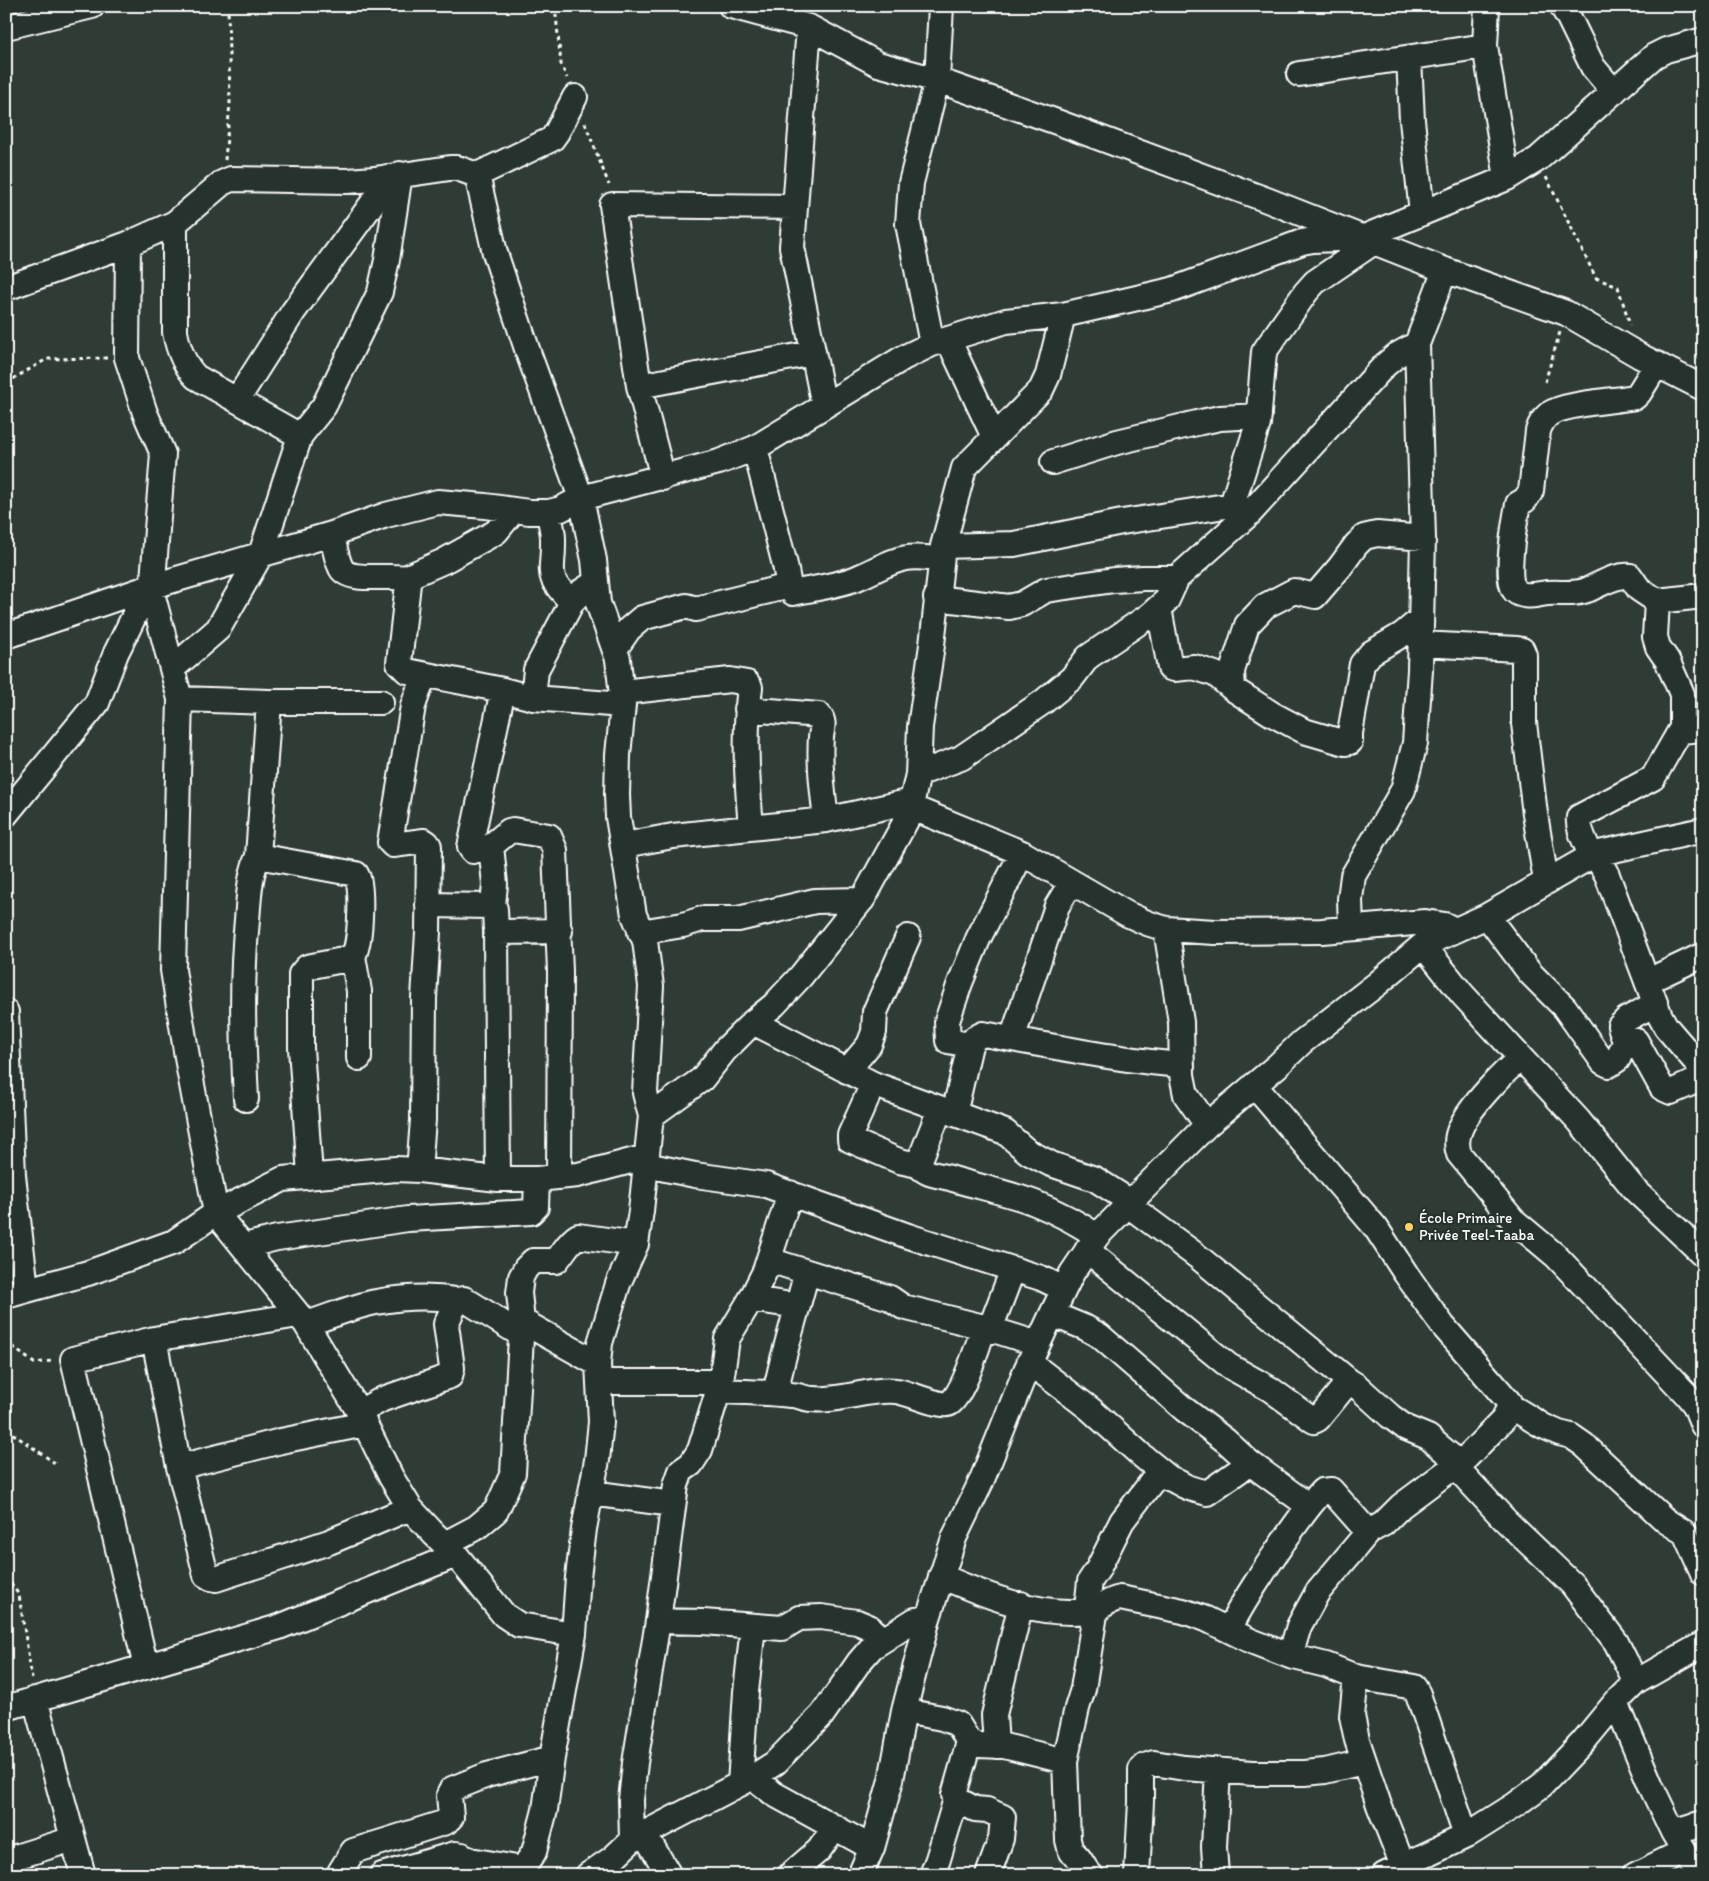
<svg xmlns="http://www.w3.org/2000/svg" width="1709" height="1881" viewBox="0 0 1709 1881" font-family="Itim,sans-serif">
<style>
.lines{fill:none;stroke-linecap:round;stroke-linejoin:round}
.minor-casing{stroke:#fff;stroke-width:28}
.path{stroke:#fff;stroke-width:3;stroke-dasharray:4 4;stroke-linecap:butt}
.minor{stroke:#26332d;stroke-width:24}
.poi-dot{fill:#ffd166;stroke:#26332d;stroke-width:2}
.labels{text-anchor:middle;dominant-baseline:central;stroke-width:4.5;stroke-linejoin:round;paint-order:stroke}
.poi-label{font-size:15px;fill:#fff;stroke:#26332d;text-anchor:start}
</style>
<rect width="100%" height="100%" fill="#2f3b35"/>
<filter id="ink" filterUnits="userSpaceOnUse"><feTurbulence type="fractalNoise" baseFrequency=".02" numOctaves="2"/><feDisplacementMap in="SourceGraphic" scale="10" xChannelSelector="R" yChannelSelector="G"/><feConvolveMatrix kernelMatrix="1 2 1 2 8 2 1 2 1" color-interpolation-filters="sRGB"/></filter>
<g filter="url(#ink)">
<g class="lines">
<defs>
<path id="minor" d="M731 6 809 27 878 64 937 80 1057 122 1267 200 1445 270 1566 313 1640 356 1703 388
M1487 6 1485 46 1507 178
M1562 6 1569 18 1593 67 1614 92
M6 27 92 6
M809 27 792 247 824 406
M1409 58 1412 120 1422 213
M1299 74 1485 46
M477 175 495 253 529 355 581 498 594 560 598 603 618 659 623 705 618 755 617 795 618 817 634 915 645 941 651 986 645 1093 651 1116 641 1211 636 1244 618 1284 600 1343 598 1364 601 1422 597 1460 584 1529 578 1577 574 1634 552 1758 545 1810 534 1852 519 1875
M175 223V332C178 348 184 365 196 377L300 436
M128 244 127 358 145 413 163 454 152 593 180 699 173 970 189 1069 216 1213 306 1324 359 1412 391 1477 410 1508 434 1534 456 1555 504 1615 519 1625 574 1634
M6 288 128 244 175 223 222 183 231 179 347 181 375 179 450 168H457L477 175 552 139 557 132 575 97
M948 339 994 437
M932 344 908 224 911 183 937 80 941 6
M1657 364 1639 393 1635 397C1614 401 1565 403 1549 414 1543 419 1540 424 1538 431L1531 491 1525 500 1518 504C1515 520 1504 581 1515 591 1524 599 1537 594 1548 593 1560 592 1575 595 1587 590 1600 585 1615 574 1630 576L1639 589 1657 601 1703 596
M639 386 813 353
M237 400 293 312 377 197 387 177
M755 448 785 565 789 586 793 593C811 589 840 585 857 578 892 563 899 552 941 560
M1053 462 1117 442 1201 422 1220 418 1259 416
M663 478 639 386 612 205 794 207
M1232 505 1258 424 1264 352 1306 292 1315 282 1374 242
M549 512C550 521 553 530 553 539 554 574 543 574 572 602
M332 534C334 545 336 558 341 568 349 583 390 574 405 578L408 584 399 663 407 671 503 690 533 698 623 705
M943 546 1014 544 1122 522 1232 505 1247 511
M405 578 444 561 496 532 514 510
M936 598 1009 607 1022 604 1046 590 1114 580 1143 578H1177
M1657 601 1655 637 1658 647 1667 660 1682 694V731
M1159 608 1170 668 1174 669 1194 667 1215 674 1233 689 1272 714 1304 731 1345 743 1350 742V733L1362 664 1371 653 1403 634 1421 619
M6 636 153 586 332 534 386 515 438 502 485 506 529 512H549L561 509 581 498 719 462 755 448 903 358 932 344 1006 321 1063 315
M1421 644 1517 649 1522 650 1524 655V723L1535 814 1546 881
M615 649 629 629 642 618 686 606 696 609 789 586
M172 669 218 629 261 554 300 436 324 406 380 292 387 260 400 174
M1233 689 1232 671 1247 625 1265 606 1294 591 1315 596 1340 567 1356 545 1364 537 1377 534 1423 538
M503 690 470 847 473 851 491 846 509 831 513 830 549 836 555 850 560 971 559 1177
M623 692 730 680 747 683 750 687C744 734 747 781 751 827
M533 698 536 670 572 602 582 591 596 582
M180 699 269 702H381
M747 709 819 715C825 722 822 728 821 737 819 765 823 793 826 820
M918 774 961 758 1043 702 1072 678 1088 657 1150 615 1167 600 1177 578 1250 513 1385 365 1397 355 1417 344 1445 270
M913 808 1022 853 1127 914 1147 923 1166 929 1215 932 1322 931 1425 922 1445 925 1455 930
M6 814 97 703 116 653 143 598 144 590
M624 845 673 836 826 820 912 801
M491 846 495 884 493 906
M1595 854 1607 875 1660 1016 1666 1027 1703 1070
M258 856 356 874 358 878C362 893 361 944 353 956L359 991V1058
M1591 856C1587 844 1577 829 1579 817L1653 778 1680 731 1703 729
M428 905 489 906H493L495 909 496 932 498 1179
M1487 916 1530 973 1565 1008 1603 1062 1609 1065 1618 1059 1625 1042 1629 1039 1636 1041 1662 1088 1671 1092 1703 1078
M1351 928 1350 899 1353 876 1403 790 1415 743 1420 670 1423 538 1417 344
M1166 929 1181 1022 1182 1075 1186 1095 1207 1125
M496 932 560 931
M640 932 683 925 702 919H738L815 901 862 900
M1423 945 1462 994 1579 1121 1634 1189 1703 1254
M1648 981 1703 955
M6 1012 13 1175 26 1289
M753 1022 873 1084 1005 1132 1028 1152 1051 1164 1095 1179 1131 1202
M1012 1039 1057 906 1071 883
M1625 1042 1620 1026 1627 1019 1655 1004
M970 1045 948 1041 947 1021 960 983 978 939 1022 853
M1520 1059C1503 1072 1470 1107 1461 1127 1457 1135 1456 1145 1459 1154L1513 1220 1556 1256 1687 1395 1695 1405 1703 1425
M847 1071 869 1045 874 1032 875 1012 908 937
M873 1084 850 1135V1140L899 1161 918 1165
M1254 1085 1376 1228 1406 1274 1443 1326 1509 1402 1510 1406 1503 1420 1467 1457 1401 1506 1383 1524 1368 1532 1317 1593 1299 1626 1290 1656
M246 1099C243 1039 241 979 247 920 249 898 249 877 258 856L269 702
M940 1109 918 1165C927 1176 941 1175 953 1179 980 1187 1009 1193 1035 1203 1057 1212 1078 1223 1097 1236
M954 1114 970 1045 975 1038 983 1034C1049 1045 1115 1060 1182 1065
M651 1116 702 1079 725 1050 753 1022 774 1005 801 976 864 897 913 808 912 801 918 774 920 727 932 645 943 546 964 468 1041 390 1048 375 1063 315 1172 290 1302 242 1313 240 1362 238 1507 178 1538 159 1654 56 1666 50 1703 40
M646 1165 695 1175 766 1185 908 1236 1041 1278 1064 1289
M419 1170 423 1120 424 998 428 932 429 846 427 843 424 841 393 845 390 842 413 706 424 675
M310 1175 301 1048V974L307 967 343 960 353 956
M1128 1205 1197 1256 1349 1381 1357 1386 1390 1416 1406 1428 1428 1437 1458 1462
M244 1246 277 1238 408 1219 531 1212 536 1207 537 1179
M1087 1250 1229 1366 1270 1389 1314 1421 1318 1419 1349 1381
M769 1260 890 1298 903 1307 984 1327 1038 1344
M6 1296 88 1273 174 1242 216 1213 283 1179 396 1169 419 1170 498 1179H537L578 1175 646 1157
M751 1299 798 1306
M1052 1314 1086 1328 1100 1336 1184 1409 1226 1441 1250 1463 1309 1506
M522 1321 598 1364
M306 1324C329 1317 353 1306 376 1302 403 1297 430 1296 457 1300
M990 1329 1013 1269
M154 1339 179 1467 206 1575 211 1578 216 1579 329 1542 410 1508
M1029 1362 1090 1409 1141 1455 1168 1477
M599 1382H721
M718 1391C742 1392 767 1392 791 1395 798 1395 805 1399 813 1399 840 1402 869 1388 896 1391 908 1392 943 1409 950 1403 964 1392 978 1345 984 1327
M775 1393 783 1359 807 1272
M1510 1406 1543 1426 1559 1433 1571 1436 1584 1445 1666 1521 1685 1533 1703 1573
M359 1412 383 1399 450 1376 452 1368 446 1324 457 1300 464 1299 520 1334
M1454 1465 1505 1520 1572 1584 1616 1642 1636 1682
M179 1467 281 1441 365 1424
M591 1493 673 1504
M445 1544 477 1527 496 1511 513 1473 522 1321 519 1293 521 1277 526 1268 533 1261H556C564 1252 568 1242 578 1236L636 1244
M941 1576C984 1595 1039 1617 1087 1611 1099 1610 1108 1600 1120 1598L1183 1611 1206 1619 1251 1641 1290 1656 1326 1665 1356 1677 1414 1687 1418 1694 1466 1836
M1089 1611 1088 1599 1090 1581 1098 1569 1122 1521 1154 1479C1168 1473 1175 1482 1187 1487 1194 1490 1201 1491 1207 1493L1250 1463
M658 1621 703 1622 782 1628 799 1618 821 1617 857 1622 869 1627 883 1639
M1229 1630C1240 1606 1255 1585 1269 1563 1286 1538 1302 1513 1322 1491L1331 1490 1368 1532
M146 1667 73 1359 154 1339 298 1315
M1356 1677 1352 1716 1357 1740 1379 1805 1403 1866
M35 1699 83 1875
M1616 1702 1651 1786 1673 1832 1699 1875
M6 1708 279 1627 456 1555
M904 1711 942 1718 958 1724 969 1742 978 1745 1004 1746 1065 1761
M969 1742 954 1795 956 1799 975 1809 987 1810 1003 1817 1001 1839 988 1875
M996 1746 994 1715 1021 1604
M753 1777 774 1794 872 1848
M740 1784 746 1692 753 1626
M1673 1832 1703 1823
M644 1833 669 1875
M632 1840 631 1800 635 1763 658 1621 676 1485 681 1471 691 1464 700 1450 721 1382 727 1339 751 1299 765 1271 790 1193
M6 1860 73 1839
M340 1872 353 1851 446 1822 451 1817 449 1795 452 1789 487 1775 552 1758
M382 1875 455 1854 462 1855 470 1860 522 1869
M588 1875 613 1858 632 1840 753 1777 775 1763 822 1715 859 1662 872 1647 915 1620 928 1618
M790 1875 819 1850 835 1827
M860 1875 872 1848 891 1780 904 1711 928 1618 954 1538 981 1482 1026 1370 1052 1314 1072 1273 1097 1236 1207 1125 1277 1066 1302 1042 1377 984 1423 945 1487 916 1595 854 1703 830
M932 1875 938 1859 956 1799
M1091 1875C1082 1868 1082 1857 1071 1852L1068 1840 1065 1761 1077 1708 1083 1689 1096 1608
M1137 1875 1141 1802V1770L1145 1766 1154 1763 1184 1768 1253 1773H1305L1325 1771 1363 1762
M1216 1875 1214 1847 1218 1770
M1384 1875 1466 1836 1515 1805 1542 1785 1583 1742 1616 1702 1636 1682 1703 1644
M1635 1875 1684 1851"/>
</defs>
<!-- minor casing -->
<use href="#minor" class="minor-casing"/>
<!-- path -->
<path class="path" d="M555 6 561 64 567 78
M585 123 609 185
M225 160 230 103 228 6
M1546 177 1596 278 1618 287 1630 325
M1545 382 1560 332
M6 383 47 359 107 358
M6 1342 34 1363 52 1361
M6 1429 55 1463
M6 1577 19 1595 32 1679"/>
<!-- minor -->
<use href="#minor" class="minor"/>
</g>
</g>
<!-- markers -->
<circle class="poi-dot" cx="1409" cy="1227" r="5"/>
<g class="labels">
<!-- poi labels -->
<g class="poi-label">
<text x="1419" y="1218">École Primaire<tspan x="1419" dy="17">Privée Teel-Taaba</tspan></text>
</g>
</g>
<!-- margin -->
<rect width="1709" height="1881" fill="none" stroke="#26332d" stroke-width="25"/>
<rect x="12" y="12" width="1684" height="1856" fill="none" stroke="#fff" stroke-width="2" filter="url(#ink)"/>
</svg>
